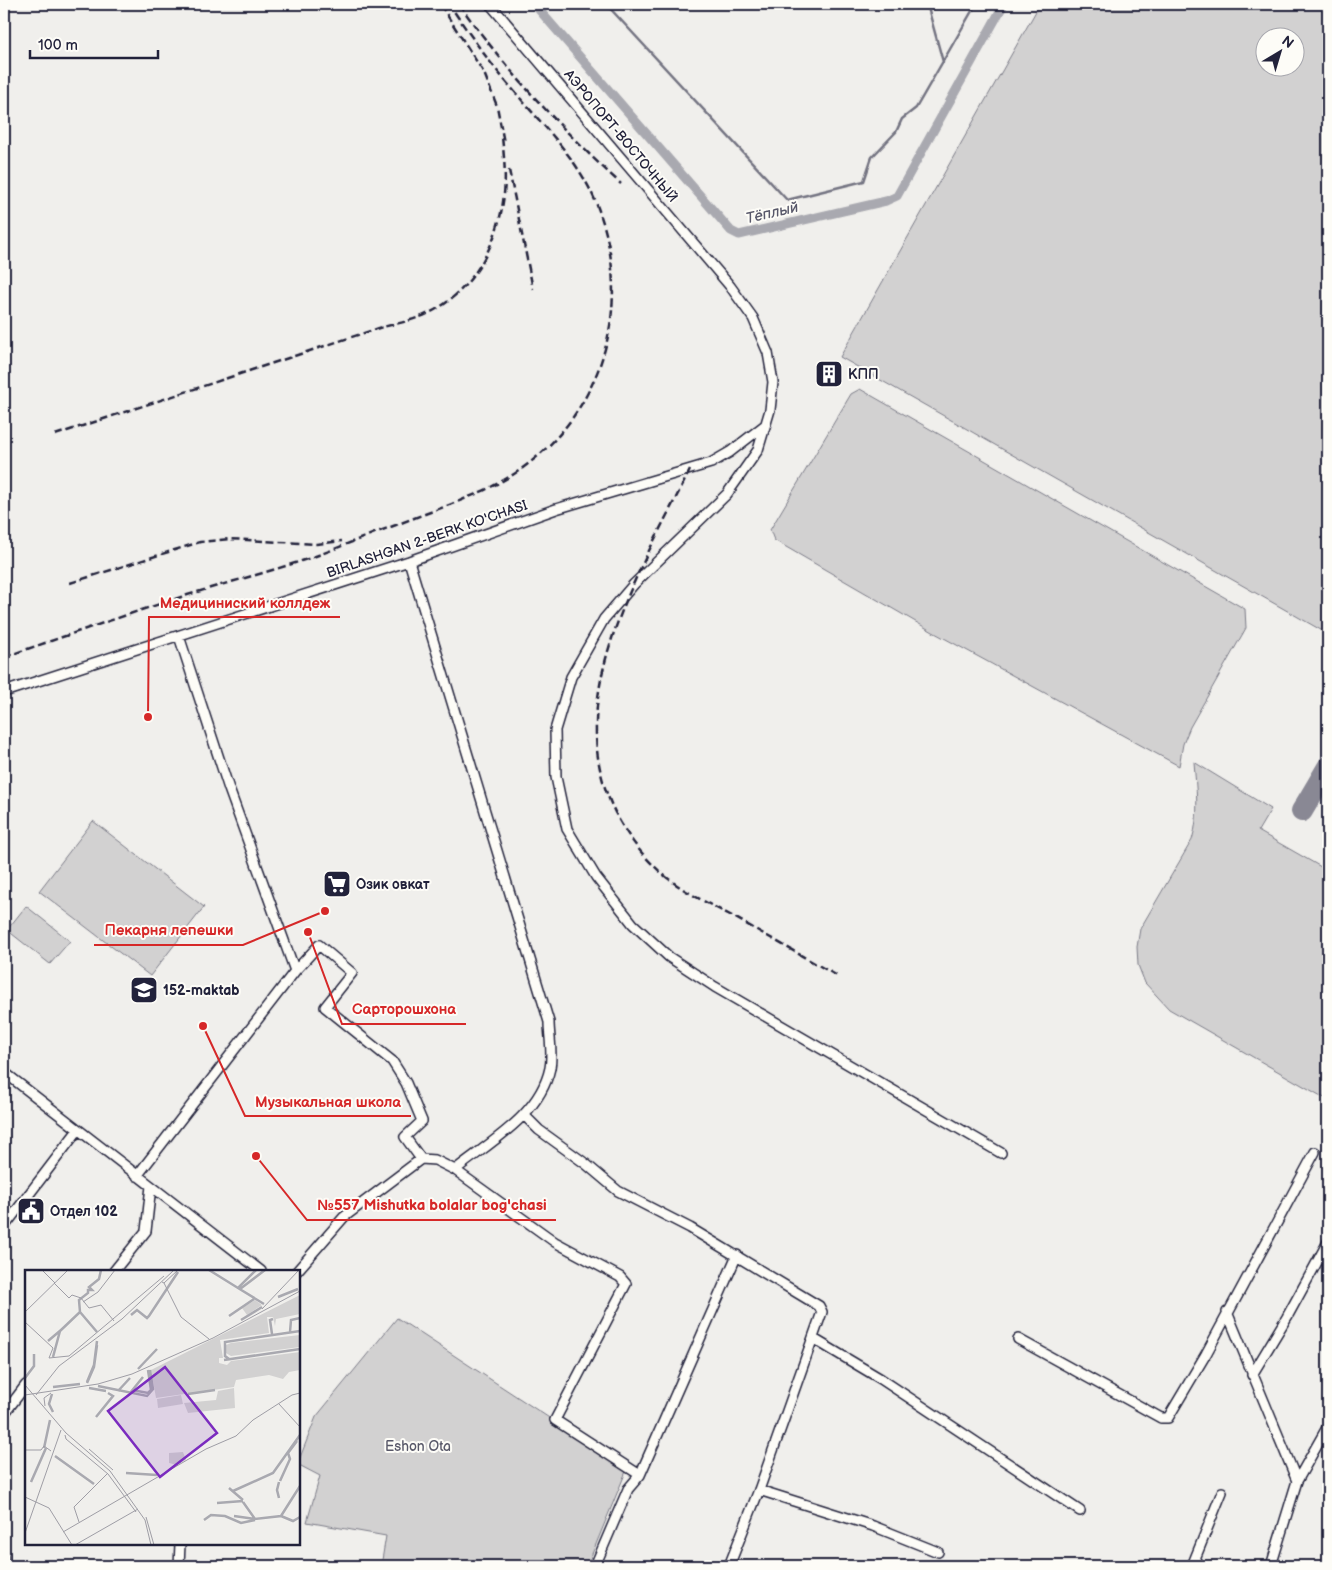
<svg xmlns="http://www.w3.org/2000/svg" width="1332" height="1570" viewBox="0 0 1332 1570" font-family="'Balsamiq Sans',sans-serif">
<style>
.green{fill:#d2d1d1;stroke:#7a7a86;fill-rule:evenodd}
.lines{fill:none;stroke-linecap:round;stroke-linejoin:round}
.stream{stroke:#737381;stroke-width:2.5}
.canal{stroke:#a9a9b0;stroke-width:9}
.taxiway{stroke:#898894;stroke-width:22}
.minor-casing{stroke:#22223b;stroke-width:12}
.minor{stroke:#fdfcf7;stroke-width:9}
.rail{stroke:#22223b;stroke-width:2.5;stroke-dasharray:8 4;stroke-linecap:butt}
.labels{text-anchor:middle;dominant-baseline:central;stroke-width:4;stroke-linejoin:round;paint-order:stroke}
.street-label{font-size:14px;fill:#22223b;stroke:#fdfcf7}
.poi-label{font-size:14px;font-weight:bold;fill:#22223b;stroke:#fdfcf7;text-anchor:start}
.park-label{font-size:14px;fill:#575768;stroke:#fdfcf7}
.water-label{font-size:15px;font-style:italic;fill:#58586a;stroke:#fdfcf7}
.inset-river{fill:none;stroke:#a9a9b0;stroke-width:2.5}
.inset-road{fill:none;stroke:#9e9da5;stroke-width:1}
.view{fill:#7b2cbf;fill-opacity:0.15;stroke:#7b2cbf;stroke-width:2.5}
.inset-edge{fill:none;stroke:#22223b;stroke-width:2.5}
.leader{fill:none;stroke:#d62828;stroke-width:2}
.callout-dot{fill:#d62828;stroke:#fdfcf7;stroke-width:2}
.callout-label{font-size:15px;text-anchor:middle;font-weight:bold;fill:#d62828;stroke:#fdfcf7;stroke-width:4;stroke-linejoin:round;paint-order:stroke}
</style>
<rect width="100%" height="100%" fill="#f0efec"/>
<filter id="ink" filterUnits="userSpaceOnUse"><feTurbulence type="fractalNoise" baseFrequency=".02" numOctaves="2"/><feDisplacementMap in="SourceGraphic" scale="10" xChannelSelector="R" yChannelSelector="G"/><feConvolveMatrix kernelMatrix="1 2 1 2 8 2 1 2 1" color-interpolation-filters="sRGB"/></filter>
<g filter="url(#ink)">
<!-- green -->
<path class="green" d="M1040 4H1328V634L840 357ZM1264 38H1294V68H1264Z
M860 389 1245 609 1246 628 1190 727 1183 744 1179 766 933 632 774 540 770 530 851 394Z
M1194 762 1271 809 1258 831 1328 871V1100L1169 1009 1145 983 1138 965 1137 947 1140 929 1192 840C1200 814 1196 789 1194 762Z
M93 821 204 907 150 976 39 891Z
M26 906 70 941 50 964 7 930Z
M397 1318 627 1469 587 1566H381L386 1536 307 1522 320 1476 299 1465V1460L316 1417Z"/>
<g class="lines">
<!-- stream -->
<path class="stream" d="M606 4 787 200 864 181 872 157 896 132 902 119 916 108 976 4
M927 4 943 62
M4 1547 7 1551 9 1566"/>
<!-- canal -->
<path class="canal" d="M534 4 731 231 739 235 886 201 897 196 1004 4"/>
<!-- taxiway -->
<path class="taxiway" d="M1302 811 1328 767"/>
<defs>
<path id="minor" d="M490 4 730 286 753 318 768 353 773 382 770 410 758 450 727 494 634 584 604 619 571 677 555 730 556 777 567 829 596 877 633 924 669 957 715 987 1001 1153
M4 692 409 561 556 509 711 463 730 452 765 425
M295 971 319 945 352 973 325 1007 392 1061 406 1083 422 1121 405 1137 421 1159
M4 1072 261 1271
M525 1116 539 1130 586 1164 618 1191 690 1228 819 1306 822 1312 759 1490 729 1566
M455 1170 555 1242 620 1277 626 1284 555 1420 640 1475
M137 1176 295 971 229 789 179 636
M4 1227 78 1130
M114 1271 146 1231 151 1186
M297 1271 344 1217 421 1159 435 1160 455 1170C490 1142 540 1115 550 1068 553 1054 549 1036 549 1022L409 561
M1227 1312 1297 1481 1271 1566
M814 1339 881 1379 1080 1511
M1018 1339 1161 1418H1168L1206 1354 1315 1152
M1252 1375 1287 1317 1328 1242
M4 1414 26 1385
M1297 1481 1328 1426
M759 1490 873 1526 938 1552
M179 1566 180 1544
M595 1566 628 1489 640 1475 737 1255
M1192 1566 1222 1492"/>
</defs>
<!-- minor casing -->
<use href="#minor" class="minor-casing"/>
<!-- minor -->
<use href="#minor" class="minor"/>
<!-- rail -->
<path class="rail" d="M440 4 484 73 497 106 504 143
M459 4C506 70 561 129 621 184
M509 170 533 289
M55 435 379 328C394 324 412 321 427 314 472 293 499 243 504 194 506 175 504 156 502 137
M690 470C639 573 556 703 618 818 630 840 646 860 665 876 686 893 711 905 734 917 769 937 804 957 839 977
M70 583 200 542 229 539 316 544 342 541
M4 657C63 637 122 616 181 597 225 583 270 572 313 557 341 547 368 535 396 525 436 509 481 496 517 472 607 411 636 296 594 198 576 157 543 126 515 92 490 64 470 35 449 4"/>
</g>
</g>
<!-- icons -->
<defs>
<symbol id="building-square" viewBox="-11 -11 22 22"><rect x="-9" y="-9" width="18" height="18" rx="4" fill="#22223b" stroke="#fdfcf7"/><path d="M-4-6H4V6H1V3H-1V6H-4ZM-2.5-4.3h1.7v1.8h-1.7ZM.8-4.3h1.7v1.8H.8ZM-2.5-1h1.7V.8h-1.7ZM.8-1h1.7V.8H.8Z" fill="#fff"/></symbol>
<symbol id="supermarket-square" viewBox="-11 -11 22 22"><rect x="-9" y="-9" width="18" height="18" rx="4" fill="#22223b" stroke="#fdfcf7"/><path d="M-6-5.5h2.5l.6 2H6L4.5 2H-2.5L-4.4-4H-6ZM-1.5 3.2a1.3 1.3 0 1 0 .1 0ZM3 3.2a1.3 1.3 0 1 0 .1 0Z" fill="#fff"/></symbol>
<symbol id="school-square" viewBox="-11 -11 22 22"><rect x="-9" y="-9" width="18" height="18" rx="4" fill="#22223b" stroke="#fdfcf7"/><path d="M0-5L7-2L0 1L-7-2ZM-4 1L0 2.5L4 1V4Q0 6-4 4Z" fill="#fff"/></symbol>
<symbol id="civic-square" viewBox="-11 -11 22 22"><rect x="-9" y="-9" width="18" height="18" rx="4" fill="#22223b" stroke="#fdfcf7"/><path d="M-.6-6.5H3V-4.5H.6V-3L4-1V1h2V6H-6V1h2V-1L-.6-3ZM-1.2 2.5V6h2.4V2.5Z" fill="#fff"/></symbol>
</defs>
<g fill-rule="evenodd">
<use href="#building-square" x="813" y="358" width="32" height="32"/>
<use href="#supermarket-square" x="321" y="868" width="32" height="32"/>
<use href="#school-square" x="128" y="974" width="32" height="32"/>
<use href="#civic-square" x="15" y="1195" width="32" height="32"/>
</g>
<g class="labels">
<!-- street labels -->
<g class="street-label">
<text transform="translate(621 136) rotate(50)">АЭРОПОРТ-ВОСТОЧНЫЙ</text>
<text transform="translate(427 539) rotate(-19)">BIRLASHGAN 2-BERK KO'CHASI</text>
</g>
<!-- poi labels -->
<g class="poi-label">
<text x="848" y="374">КПП</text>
<text x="356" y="884">Озик овкат</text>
<text x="163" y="990">152-maktab</text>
<text x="50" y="1211">Отдел 102</text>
</g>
<!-- park labels -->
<g class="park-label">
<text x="418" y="1446">Eshon Ota</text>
</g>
<!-- water labels -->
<g class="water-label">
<text transform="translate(772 213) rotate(-13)">Тёплый</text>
</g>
</g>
<!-- overview -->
<g transform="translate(25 1270)">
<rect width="275" height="275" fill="#f0efec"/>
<path d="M275 25V44L251 49 250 56 248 47H242L244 63 195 70 198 88H194V93L202 95 206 91 275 82V100L264 102 258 109 244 105 211 110 209 117 131 128 126 100ZM230 30 237 35 222 45 217 38ZM275 65V77L206 86 201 83V75L206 73ZM209 118 210 138 163 143 159 133 191 130 193 121ZM156 125 158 134 133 138 132 129ZM158 182 161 190 152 195 144 193V183Z" fill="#d2d1d1"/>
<path class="inset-river" d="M184 0 213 18 231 0M213 18 239 34M215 19 240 0M253 27 273 19M55 42 72 62M106 45 112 40 122 48 124 46 153 2M204 46 229 29M216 50 237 37M265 62 266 50 275 48M247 64 245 50 248 49M23 71 36 60M28 87 35 61 55 42 54 30 63 23V20H67L64 17 74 9 76 0M204 89 200 86V72L275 61M199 90 275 79M113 99 132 79M0 108 9 96V84M62 112 69 95 72 71M62 113 69 97 72 75M73 116 122 126 128 119 125 100M28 117 55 114M64 118 81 121M107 120 123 123 126 120 123 100M93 121 105 108M105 123 118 107M27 124 24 134 28 142M163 124 190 120M71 147 88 126 83 123M19 178 25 150M30 186 69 214M101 203 132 205M255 211 265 189 263 183 272 171M6 212 21 178M204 218 218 230M208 221 248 203 275 165M254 228 252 220 254 212M218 232 230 249 256 246 275 216M192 233 218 231M209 246 230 249M256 246 268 251 275 247M179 250 186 245 200 246 216 253 230 250"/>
<path class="inset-road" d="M17 0 30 13M137 12 139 13 153 0M29 13 44 28 47 25 56 28 64 38 76 35 89 51M139 13 156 47 184 69M58 32 73 22 90 0M237 39 274 0M0 42 43 0M0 52 28 78 24 88M44 86 139 6M24 88 44 86M0 115 41 163 85 201 120 250 126 275M0 125 73 114 107 104 188 68 275 21M11 125 34 96 97 49 149 0M254 134 275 157M20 136 19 128 26 123M40 165 41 169 83 204 111 242M64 179 88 200M0 180H16L19 176 26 181M0 227 24 238 47 275M121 247 129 275M54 252 49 237 83 203M38 262 181 179 211 166 228 150 267 125 275 123M0 263 36 160M50 275 113 239"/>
<path class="view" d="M140 97 192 163 135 207 83 141Z"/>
<rect width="275" height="275" class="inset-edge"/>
</g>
<!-- callouts -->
<path class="leader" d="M148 717L149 617H340M325 911L243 945H94M308 932L342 1024H466M203 1026L245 1116H411M256 1156L307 1220H556"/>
<g class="callout-dot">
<circle cx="148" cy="717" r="5"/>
<circle cx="325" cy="911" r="5"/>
<circle cx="308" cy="932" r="5"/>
<circle cx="203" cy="1026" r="5"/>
<circle cx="256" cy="1156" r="5"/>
</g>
<g class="callout-label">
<text x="245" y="608">Медициниский коллдеж</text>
<text x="169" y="935">Пекарня лепешки</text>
<text x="404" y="1014">Сарторошхона</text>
<text x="328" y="1107">Музыкальная школа</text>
<text x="432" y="1210">№557 Mishutka bolalar bog'chasi</text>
</g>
<!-- margin -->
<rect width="1332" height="1570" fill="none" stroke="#fdfcf7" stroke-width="20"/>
<rect x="10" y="10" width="1312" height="1550" fill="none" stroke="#22223b" stroke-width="2" filter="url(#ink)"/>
<!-- north arrow -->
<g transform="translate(1280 52) rotate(38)"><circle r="24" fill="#fdfcf7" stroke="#a5a5ac"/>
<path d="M0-4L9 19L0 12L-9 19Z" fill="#22223b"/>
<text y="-8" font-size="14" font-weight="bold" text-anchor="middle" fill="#22223b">N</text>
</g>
<!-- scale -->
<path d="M30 50v8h128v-8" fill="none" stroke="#22223b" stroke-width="2.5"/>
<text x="38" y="50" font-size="15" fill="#22223b" stroke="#fdfcf7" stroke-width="4" paint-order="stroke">100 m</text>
</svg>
